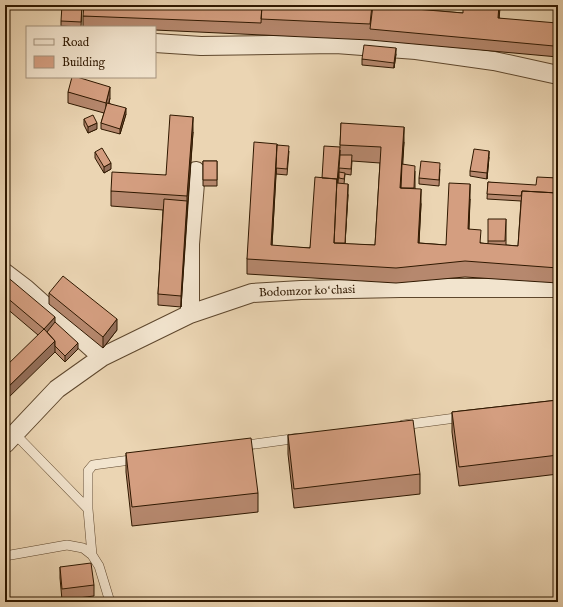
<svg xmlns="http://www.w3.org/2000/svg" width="563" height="607" viewBox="0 0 563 607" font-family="'IM FELL English',serif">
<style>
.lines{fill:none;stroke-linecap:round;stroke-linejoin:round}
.lane-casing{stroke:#5e472d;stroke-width:10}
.street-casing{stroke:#5e472d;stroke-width:20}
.lane{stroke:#f2e4ce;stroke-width:9}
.street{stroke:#f2e4ce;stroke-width:18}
.wall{fill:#b6886e;stroke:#2f1800;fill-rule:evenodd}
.shaded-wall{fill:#946f5a;stroke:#2f1800}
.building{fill:#d49e80;stroke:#2f1800}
.labels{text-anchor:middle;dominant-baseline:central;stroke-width:3;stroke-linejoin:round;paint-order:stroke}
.street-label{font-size:12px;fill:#2f1800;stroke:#f2e4ce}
</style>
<rect width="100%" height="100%" fill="#ebd5b3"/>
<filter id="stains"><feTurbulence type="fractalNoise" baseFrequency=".005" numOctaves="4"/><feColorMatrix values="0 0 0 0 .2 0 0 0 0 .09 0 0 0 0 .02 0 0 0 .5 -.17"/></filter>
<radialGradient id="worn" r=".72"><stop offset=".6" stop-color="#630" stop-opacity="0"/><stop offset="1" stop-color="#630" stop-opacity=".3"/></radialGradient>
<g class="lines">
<defs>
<path id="lane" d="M403 425 463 417
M15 434 88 509
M240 446 299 438
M92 555 88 509V471L93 465 138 459
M5 556 67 545 83 548 92 555 99 566 110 602"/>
<path id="street" d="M155 43 201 46 336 44 416 50 494 61 558 75
M5 273 26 289 102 357 190 314 252 293 301 290 400 288H558
M190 314V244L196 171
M5 444 57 389 102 357"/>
</defs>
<!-- lane casing -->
<use href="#lane" class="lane-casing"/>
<!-- street casing -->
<use href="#street" class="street-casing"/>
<!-- lane -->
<use href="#lane" class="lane"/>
<!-- street -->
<use href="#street" class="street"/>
</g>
<!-- wall -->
<path class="wall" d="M82 5 81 27 61 26V21Z
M373 5H393V7H397V5H414V9L463 13 500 5 499 18 558 34V57L370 40 155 30V27H83V16Z
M396 54 394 68 362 65V59Z
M68 92 110 98 109 103 126 114 120 134 101 129V123L104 113 68 103Z
M84 119 97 129 88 133 84 125Z
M341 123 404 142 402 164 415 171V188L421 204 419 243 446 245 470 199 469 229 481 243 488 244V241L506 219V245L518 246 521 201 487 199 488 182 558 193V230L557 244H558V283L465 277 396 283 247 274V259L277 145 289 151 287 175 276 174V171L272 246 310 248 322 178 340 147ZM352 161 380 163 375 245 345 244 348 195 344 184 345 174 351 175Z
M193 132 181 307 158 305V294L163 210 111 206V191L166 175Z
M95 152 111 169 104 173 95 158Z
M489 157 487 179 470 176V171Z
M203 161H217V186H203Z
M440 169 439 186 419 184V178Z
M5 275 55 322 78 349 65 362 38 335 5 307Z
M49 293 117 330 103 348 49 304Z
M558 400V474L459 486 452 432V412Z
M288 435 420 474V494L294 508 288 454Z
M126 453 258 493V512L132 526 126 472Z
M60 567 94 585V596L62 600 60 578Z"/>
<!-- shaded-wall -->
<path class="shaded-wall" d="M499 5H500V8L498 29V18Z
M396 48V54L394 68V63Z
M110 87V98L106 114V103Z
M126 108V114L120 134V129Z
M193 117V132L187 212V196Z
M97 123V129L88 133V127Z
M404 127V142L401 198 400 197Z
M277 144V159L271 261V245Z
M340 150V160L337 194V183Z
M489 151V157L487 179V173Z
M111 163V169L104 173V167Z
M348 184V195L344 259V248Z
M470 184V199L468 245V229Z
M421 189V204L418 259V243Z
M187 201V212L181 307V296Z
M558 215V230L556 259V244Z
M55 317V328L47 337 44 329Z
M117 319V330L103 348V337Z
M55 341V352L5 401V390Z
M78 343V349L65 362V356Z"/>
<!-- building -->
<path class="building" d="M62 5H82L81 22 61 21Z
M84 5H262L261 23 83 16Z
M262 5H372L370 24 261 19Z
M373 5H392V7L463 13V5H499L498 18 557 23 554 46 370 29Z
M556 34H558V51H554Z
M364 45 396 48 394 63 362 59Z
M72 77H77L110 87 106 103 68 92Z
M107 103 126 108 120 129 101 123Z
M93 115 97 123 88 127 84 119Z
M170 115 193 117 187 196 111 191 112 172 166 175Z
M341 123 404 127 400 188 421 189 418 243 446 245 449 183 470 184 468 229 481 230 480 243 518 246 522 191 558 193V215L556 244H558V268L465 261 396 268 247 259 254 142 277 144 271 245 310 248 315 177 337 179 334 243 375 245 381 147 340 145Z
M277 145 289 146 287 169 276 168Z
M324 146 340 147 337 183 348 184 345 243H334L337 179 322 178Z
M102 148 111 163 104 167 95 152Z
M474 149 489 151 487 173 470 171Z
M340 155H352L351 169 339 168Z
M203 161H217V180H203Z
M421 161 440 163 439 180 419 178Z
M402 164 415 166 414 188H401Z
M339 172 345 173 344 179 339 178Z
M537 177 558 178 557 193 522 191 521 196 487 194 488 182 536 185Z
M164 199 187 201 181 296 158 294Z
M488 219H506L505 241H488Z
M5 275 55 317 44 329 55 341 5 390V367L44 329 5 296Z
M63 276 117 319 103 337 49 293Z
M55 322 78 343 65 356 55 346V341L47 332Z
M558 400V455L459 467 452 412Z
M413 420 420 474 294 489 288 435Z
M251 438 258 493 132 507 126 453Z
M91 563 94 585 62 589 60 567Z"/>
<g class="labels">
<!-- street labels -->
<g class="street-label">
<text transform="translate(307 291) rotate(-2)">Bodomzor koʻchasi</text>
</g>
</g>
<!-- margin -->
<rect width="563" height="607" fill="none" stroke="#ebd5b3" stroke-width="20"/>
<rect x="6" y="6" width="551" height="595" fill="none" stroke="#2f1800" stroke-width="2"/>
<rect x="10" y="10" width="543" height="587" fill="none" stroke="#2f1800"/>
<!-- legend -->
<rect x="26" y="26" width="130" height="52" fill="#f2e4ce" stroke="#a4927c"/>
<rect x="34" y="39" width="20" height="6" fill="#f2e4ce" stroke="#a4927c"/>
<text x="62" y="46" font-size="12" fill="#2f1800">Road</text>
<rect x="34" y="56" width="20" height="12" fill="#d49e80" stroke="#a4927c"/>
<text x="62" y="66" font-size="12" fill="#2f1800">Building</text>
<rect width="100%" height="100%" filter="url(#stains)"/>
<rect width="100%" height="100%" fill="url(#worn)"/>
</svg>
